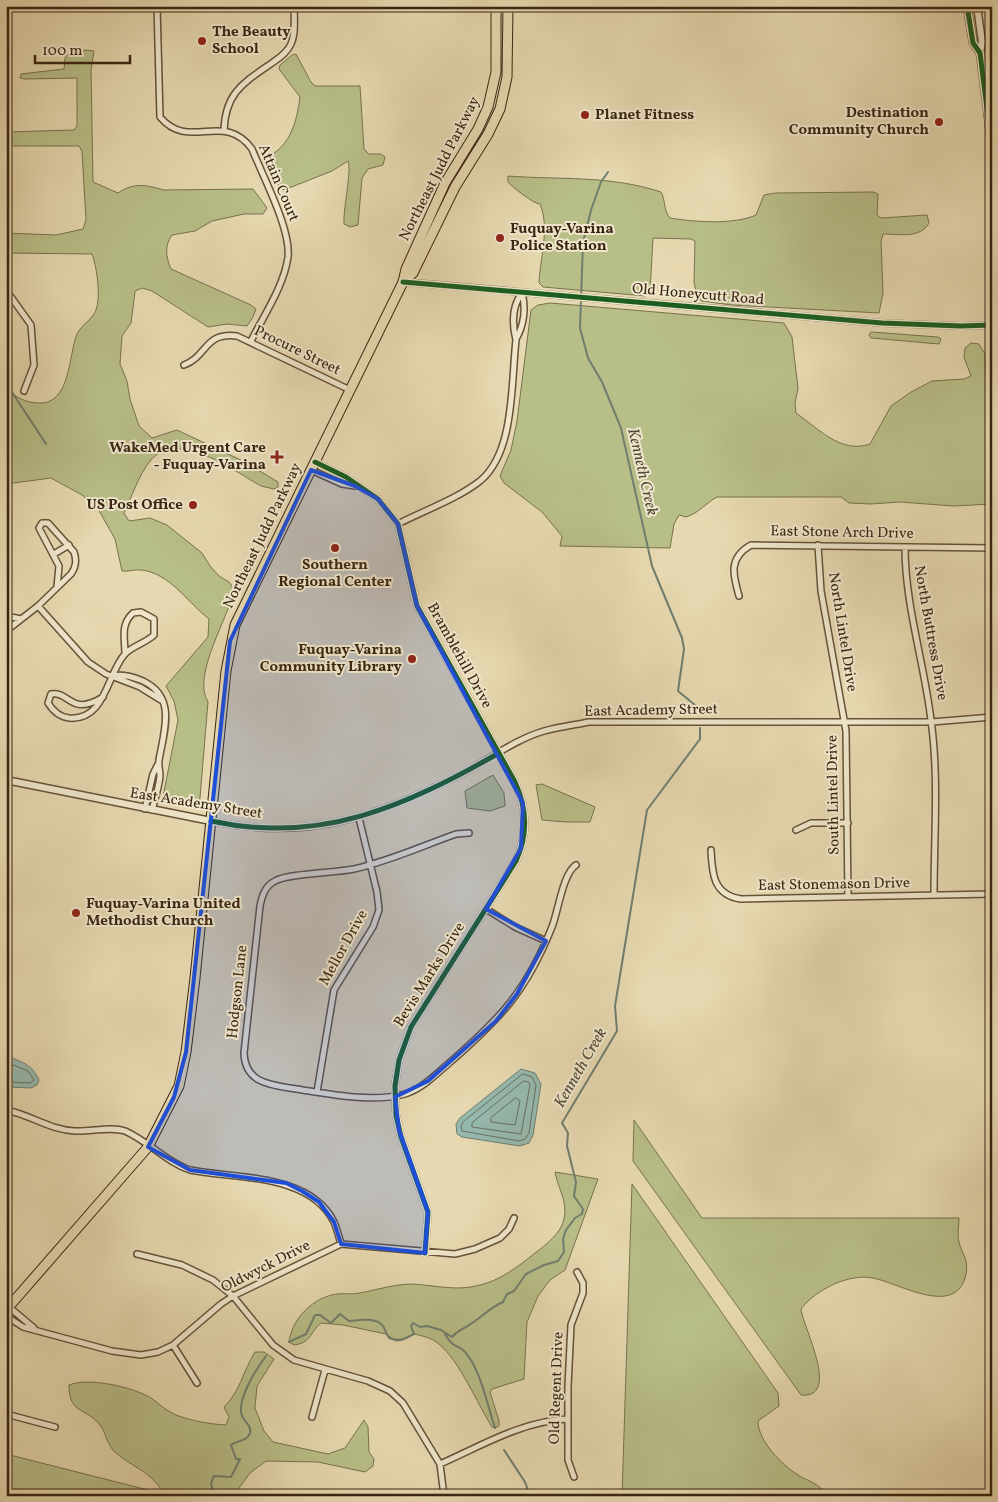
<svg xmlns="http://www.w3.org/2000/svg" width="998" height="1502" viewBox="0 0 998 1502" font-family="Vollkorn,serif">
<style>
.green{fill:#b8be88;stroke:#78724c}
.water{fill:#96b9ae;stroke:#707e6f}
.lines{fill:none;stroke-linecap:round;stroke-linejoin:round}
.shore{stroke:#676f60;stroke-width:1}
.stream{stroke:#707e6f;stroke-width:2}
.minor-casing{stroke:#645239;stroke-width:8}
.tertiary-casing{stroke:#645239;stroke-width:9}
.trunk-casing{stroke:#382511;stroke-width:11}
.minor{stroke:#efe6cc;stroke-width:5}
.tertiary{stroke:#efe6cc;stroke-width:6}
.trunk{stroke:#e6d8b0;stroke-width:9}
.cycleway-casing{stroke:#efe6cc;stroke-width:8}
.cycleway{stroke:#1b5e20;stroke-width:5}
.marked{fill:#1d4ed8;fill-opacity:0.2;stroke:#1d4ed8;stroke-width:4;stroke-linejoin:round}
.poi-dot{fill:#8f2418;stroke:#efe6cc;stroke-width:2}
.labels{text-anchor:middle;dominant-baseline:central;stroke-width:4;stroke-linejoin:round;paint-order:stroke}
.poi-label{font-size:15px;font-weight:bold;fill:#382511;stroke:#efe6cc;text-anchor:start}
.street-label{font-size:15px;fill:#382511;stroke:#efe6cc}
.water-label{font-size:16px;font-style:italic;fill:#504a38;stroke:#efe6cc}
</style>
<rect width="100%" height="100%" fill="#e6d8b0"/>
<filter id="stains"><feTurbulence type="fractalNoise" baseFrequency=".004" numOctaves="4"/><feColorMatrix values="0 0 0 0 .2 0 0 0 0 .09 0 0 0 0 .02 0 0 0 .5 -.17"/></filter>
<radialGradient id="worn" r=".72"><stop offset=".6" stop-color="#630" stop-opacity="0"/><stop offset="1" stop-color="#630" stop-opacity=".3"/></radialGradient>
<!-- green -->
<path class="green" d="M86 50 94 51 91 70 93 182 118 193C134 182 146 185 164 190L253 189 267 208 263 214H244L212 221 195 231 172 235C164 246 166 257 171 269L251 305 256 309 253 317 247 326 227 324 208 327 152 291 142 288 135 291 131 323 122 336 120 364 127 381 130 399 139 426 152 438 177 430 243 461 278 482V487L274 489 261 486C234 471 177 428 150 461 139 475 132 496 124 513L129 521 150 518 167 525 202 553 210 566 219 576 229 582 234 589C230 616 191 675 208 702L200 798 198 806 195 808 165 802 163 797 178 720 174 701 166 686 208 637 209 619C188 603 170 573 141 570 135 569 128 572 122 571L115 539 97 507 82 495 51 478 6 484V389C16 397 24 402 37 403 71 406 68 356 77 334 81 325 93 319 96 310 101 297 97 267 92 254L6 253V233L56 235 83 229 86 220 82 151 79 146H6V132L74 130 77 126V78L25 79 20 78 21 74 64 69 65 58 69 53Z
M296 54 311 82 315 86H360L364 149 369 154H381L385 157 383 165 368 169 362 178 358 225 350 227 344 224C343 209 352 170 348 161L332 171 284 190 279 187 267 161 269 156C291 145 297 120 300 97L279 69 280 65 292 55Z
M508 176C561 180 609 175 661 192 666 201 663 210 670 218 694 222 734 225 756 215L764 195 776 193 873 192 878 194 877 215 881 218 927 215 929 223C920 239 899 234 883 234L881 241 883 293 879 313 732 305 701 301 696 291 694 282 695 241 691 239 653 238 650 292 645 296 543 287 539 283C540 258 550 228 540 204 534 204 512 187 508 182Z
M550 303 784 323 792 337 798 388 795 403 796 413C819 429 841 454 870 444L891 406 911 392 932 381 964 379 971 376 964 357 965 348 971 343 979 344 985 354 986 382 992 406V504L953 506 900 502 871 504 849 503 841 497H717C706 503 699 513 686 517L679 515 674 524 670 548 560 546 562 536 542 512 504 483 500 476 511 450 517 421 531 310 538 305Z
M871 332 938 337 941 339 939 344 871 338 869 335Z
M493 775 504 793 505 806 490 811 467 808 465 791Z
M542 784 595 807 590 822H566L542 820 536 785Z
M634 1120 702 1218H959C959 1226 957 1235 959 1242 962 1255 969 1258 966 1274 957 1319 899 1283 873 1278 849 1273 815 1290 801 1309 802 1325 842 1399 801 1395L633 1161Z
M555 1172 598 1179 565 1270 550 1280 538 1296 527 1322 524 1379 492 1389 490 1392 499 1421V1426L495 1428 492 1427C478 1405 459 1360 439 1344 432 1338 423 1336 414 1334L403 1340 396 1341 386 1334 343 1325 321 1323C310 1332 311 1343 294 1345L289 1342C292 1318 314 1297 337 1294 345 1293 352 1295 360 1293 376 1290 395 1284 412 1284 433 1285 455 1291 476 1286 498 1282 518 1267 535 1253 545 1246 562 1232 564 1219 568 1201 558 1189 555 1172Z
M632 1184 778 1393 779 1406 758 1421C758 1441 782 1465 798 1475 807 1481 822 1484 826 1496H622Z
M255 1352H264L274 1359 257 1386 255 1408 264 1431 273 1442 328 1454 345 1448 364 1420 368 1427 369 1452 374 1459 373 1466 365 1472 318 1462 266 1461 250 1473 233 1496H6V1454L164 1494C151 1471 133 1468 115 1452 107 1445 106 1433 100 1425 86 1407 69 1415 69 1385 88 1377 133 1387 151 1398 160 1404 166 1411 176 1415 192 1421 209 1424 226 1425L229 1417 224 1407C240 1392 243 1371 255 1352Z"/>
<!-- water -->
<path class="water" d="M6 1056C21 1061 33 1065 39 1080L37 1085 31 1088 6 1087Z
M521 1069 535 1073 541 1084 533 1135 529 1143 520 1146 462 1137 457 1134 456 1124 460 1118Z"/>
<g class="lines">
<!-- shore -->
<path class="shore" d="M6 1062 28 1071 34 1080 30 1083 6 1082
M523 1074 532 1077 536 1085 529 1133 525 1139 519 1141 462 1131 461 1126 463 1122Z
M524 1081 528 1082 530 1085 521 1134 472 1127V1123Z
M516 1098 520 1101 515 1125 491 1122V1118Z"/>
<!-- stream -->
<path class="stream" d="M608 172 601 182 591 210 583 243 580 328 588 358 602 382 621 428 652 566 682 638 684 649 678 691 701 710V713
M6 383 46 444
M445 1334C454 1350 457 1343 465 1352 480 1368 488 1407 495 1428
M289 1342 306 1334 315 1315H320L331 1323 340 1314 349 1321C359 1320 376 1317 383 1326 385 1329 386 1334 389 1338 400 1342 404 1339 414 1334L411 1326 413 1323 420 1327 427 1326 441 1330 452 1337C459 1329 465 1329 472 1323 483 1316 491 1307 503 1302L507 1294 514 1291 526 1274 544 1265 558 1261 564 1252 563 1239 566 1230 575 1218 582 1214 583 1209 574 1196 576 1182 567 1146 568 1133 562 1123 617 1031 615 1006 647 810 700 739V728
M504 1450 525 1482 530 1496
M214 1496 211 1483 214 1476 231 1477 240 1459H236L231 1445C237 1440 247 1442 250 1433 252 1426 244 1421 242 1416 236 1400 257 1368 266 1356"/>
<defs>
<path id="minor" d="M157 6 160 117C189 152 224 110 252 149 263 177 291 229 288 257 284 286 264 315 251 341
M984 77 992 75
M224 131C225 93 243 83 272 63 279 58 287 53 291 44 296 33 294 18 294 6
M404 282 882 323 961 326 992 325
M6 290 31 325 34 365 24 391
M516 339C524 325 526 308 522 293
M184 365C208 356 204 332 237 336L350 390
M315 462 346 477 378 499 398 524 417 606 515 782C527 808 528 835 516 861L411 1027 399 1060 395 1086 396 1115 401 1137 428 1212 425 1253
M311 470 342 484 355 486
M398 524C425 510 457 499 480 481 515 452 511 383 516 340 512 324 512 306 522 293
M818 545 821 591 846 731 848 897
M905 547C905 605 924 662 931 720 939 777 934 837 934 895
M990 548 992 560
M54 554 69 545
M739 596C733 575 728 558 751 545L992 548
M38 606 88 662 106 674 140 687 161 700
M6 616 21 619
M6 631 38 606 71 574C76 567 77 561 74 552L48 523H42L39 528 59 566 57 587
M113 676C124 674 133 677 143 681 177 697 164 731 159 760 158 766 160 770 160 776 159 787 155 799 152 810
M103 697C71 717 70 691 51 694L48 703C53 711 60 717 69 718 106 721 107 673 125 654 132 646 146 643 154 635V619L141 612 133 613C120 625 125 638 125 654
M145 809 153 774 158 764
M211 821C305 842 381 816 463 773 490 759 516 739 544 731 559 727 574 725 589 722H932L992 717
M796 830 811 823H848
M469 833 456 834C422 846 390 861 354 869 335 873 288 873 275 881 265 886 262 896 260 906L244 1053C245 1084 272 1085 296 1089 329 1094 372 1103 405 1094 422 1089 435 1075 448 1064 500 1019 526 992 552 927 558 912 563 873 576 865
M711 850C712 873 713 895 741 899L992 894
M486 909 515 927 546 941
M317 1092 334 990 373 927 379 910 377 892 359 818
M6 1110C31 1115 50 1130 75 1131 90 1132 111 1126 125 1131 148 1141 166 1162 190 1170 236 1179 310 1173 334 1222 337 1229 339 1237 341 1244
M137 1254 182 1265 213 1280 233 1296 273 1345 294 1360 368 1381 390 1391 403 1403 440 1464 444 1496
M9 1307 34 1328
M6 1316 23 1327 112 1351 141 1355 158 1352 173 1345 221 1304 233 1296 341 1244 455 1254 475 1249 500 1238 509 1229 514 1218
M173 1345 197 1383
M6 1414 55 1427
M312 1417 325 1370
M440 1464C481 1446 522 1421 568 1419
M574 1477 568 1460V1386L571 1325 583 1293V1283L577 1272"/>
<path id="tertiary" d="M967 6 973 43 980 53
M977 6 982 42 980 53 992 148
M6 780 211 821"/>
<path id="trunk" d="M403 282 413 273 455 187 488 134 500 109 507 77 508 6
M6 1310 148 1147 179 1086 186 1052 195 978 226 671 235 625 403 282 406 269 445 183 478 129 488 107 496 72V6"/>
</defs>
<!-- minor casing -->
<use href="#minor" class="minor-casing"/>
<!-- tertiary casing -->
<use href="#tertiary" class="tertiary-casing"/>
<!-- trunk casing -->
<use href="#trunk" class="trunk-casing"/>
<!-- minor -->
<use href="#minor" class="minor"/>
<!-- tertiary -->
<use href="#tertiary" class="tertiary"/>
<!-- trunk -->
<use href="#trunk" class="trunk"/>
<defs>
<path id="cycleway" d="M967 6 973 43 980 53 992 148
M403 282 882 323 961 326 992 325
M315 462 346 477 378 499 398 524 417 606 515 782C527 808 528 835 516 861L411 1027 399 1060 395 1086 396 1115 401 1137 428 1212 425 1253
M211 821C321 845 406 806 499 753"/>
</defs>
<!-- cycleway casing -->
<use href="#cycleway" class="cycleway-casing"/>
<!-- cycleway -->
<use href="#cycleway" class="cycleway"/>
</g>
<!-- marked area -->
<path class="marked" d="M311 470 355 486 378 499 398 524 417 606 523 803 521 848 486 909 546 941 517 994 496 1021 428 1081 395 1097 399 1130 428 1212 425 1253 341 1244 334 1222 319 1202 302 1191 286 1183 190 1170 148 1147 174 1097 186 1052 230 641Z"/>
<!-- markers -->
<g class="poi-dot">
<circle cx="202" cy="41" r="5"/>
<circle cx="585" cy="115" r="5"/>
<circle cx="939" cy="122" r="5"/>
<circle cx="500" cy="238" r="5"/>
<path d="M274.5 449.5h5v5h5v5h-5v5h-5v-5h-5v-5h5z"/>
<circle cx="193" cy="505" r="5"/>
<circle cx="335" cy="548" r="5"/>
<circle cx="412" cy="659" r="5"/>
<circle cx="76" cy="913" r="5"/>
</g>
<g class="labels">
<!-- poi labels -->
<g class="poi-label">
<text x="212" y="32">The Beauty<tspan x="212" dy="17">School</tspan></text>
<text x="929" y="113" text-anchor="end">Destination<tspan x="929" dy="17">Community Church</tspan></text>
<text x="595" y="115">Planet Fitness</text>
<text x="510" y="229">Fuquay-Varina<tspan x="510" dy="17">Police Station</tspan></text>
<text x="266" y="448" text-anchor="end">WakeMed Urgent Care<tspan x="266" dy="17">- Fuquay-Varina</tspan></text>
<text x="183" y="505" text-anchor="end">US Post Office</text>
<text x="335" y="565" text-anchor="middle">Southern<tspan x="335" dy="17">Regional Center</tspan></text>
<text x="402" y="650" text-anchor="end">Fuquay-Varina<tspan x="402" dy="17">Community Library</tspan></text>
<text x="86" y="904">Fuquay-Varina United<tspan x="86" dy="17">Methodist Church</tspan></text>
</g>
<!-- street labels -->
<g class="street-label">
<text transform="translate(440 169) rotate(-63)">Northeast Judd Parkway</text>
<text transform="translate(278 183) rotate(67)">Attain Court</text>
<text transform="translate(698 295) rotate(5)">Old Honeycutt Road</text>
<text transform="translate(297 351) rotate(26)">Procure Street</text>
<text transform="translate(842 533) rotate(1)">East Stone Arch Drive</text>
<text transform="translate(263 536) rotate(-64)">Northeast Judd Parkway</text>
<text transform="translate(842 632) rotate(81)">North Lintel Drive</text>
<text transform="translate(930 633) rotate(80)">North Buttress Drive</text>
<text transform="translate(459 656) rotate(61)">Bramblehill Drive</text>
<text transform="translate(651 711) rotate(-1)">East Academy Street</text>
<text transform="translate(834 795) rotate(-91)">South Lintel Drive</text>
<text transform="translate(196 804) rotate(9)">East Academy Street</text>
<text transform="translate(834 885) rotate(-1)">East Stonemason Drive</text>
<text transform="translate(344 948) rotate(-61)">Mellor Drive</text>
<text transform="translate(430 975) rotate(-58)">Bevis Marks Drive</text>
<text transform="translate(238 992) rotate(-84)">Hodgson Lane</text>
<text transform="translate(266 1267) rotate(-27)">Oldwyck Drive</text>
<text transform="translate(557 1388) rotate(-88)">Old Regent Drive</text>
</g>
<!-- water labels -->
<g class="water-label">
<text transform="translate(642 472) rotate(77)">Kenneth Creek</text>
<text transform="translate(581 1068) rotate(-60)">Kenneth Creek</text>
</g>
</g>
<!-- margin -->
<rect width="998" height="1502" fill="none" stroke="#e6d8b0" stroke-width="25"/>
<rect x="8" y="8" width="983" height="1487" fill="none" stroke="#382511" stroke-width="2.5"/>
<rect x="12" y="12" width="973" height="1477" fill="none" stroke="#382511"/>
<!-- scale -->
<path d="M35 55v8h95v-8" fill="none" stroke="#382511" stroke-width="2.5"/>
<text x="42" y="55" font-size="15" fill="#382511" stroke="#efe6cc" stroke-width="4" paint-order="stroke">100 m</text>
<rect width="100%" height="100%" filter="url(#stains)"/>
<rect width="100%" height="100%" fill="url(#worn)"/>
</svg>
